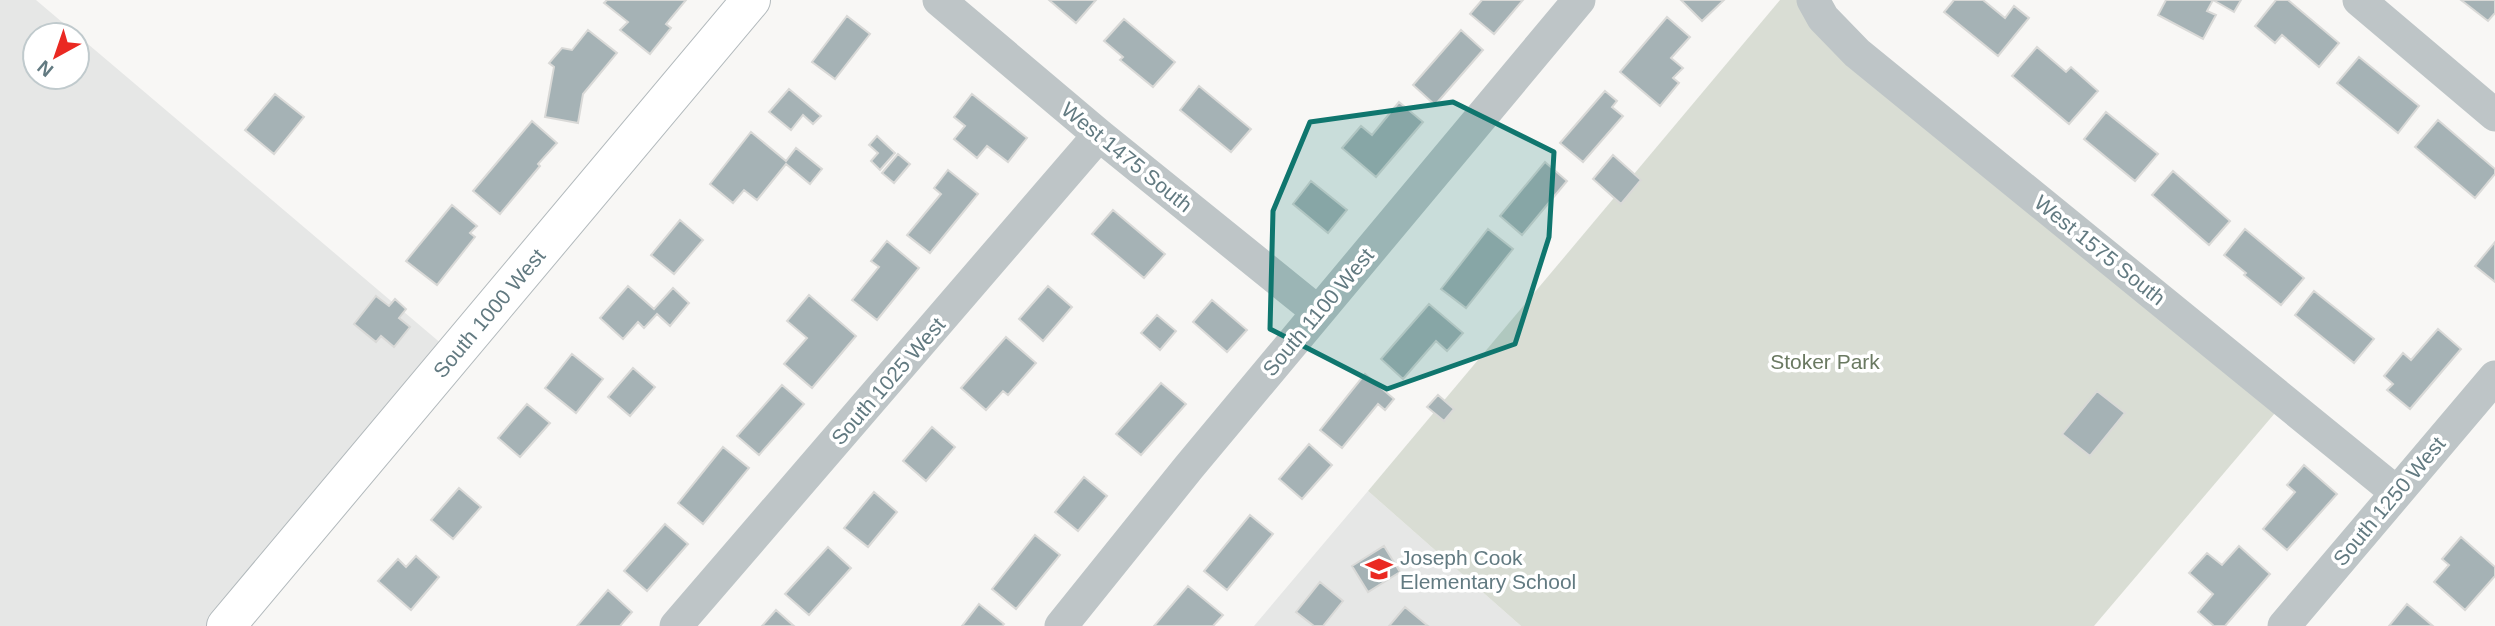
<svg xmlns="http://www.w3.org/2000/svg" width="2495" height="626" viewBox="0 0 2495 626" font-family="Arial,sans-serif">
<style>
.built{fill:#e6e7e6;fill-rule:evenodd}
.green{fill:#d9ddd4}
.building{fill:#a5b2b5;stroke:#d9d9d7;stroke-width:2}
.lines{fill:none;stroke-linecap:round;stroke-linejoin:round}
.major-casing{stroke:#b2b9bc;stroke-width:40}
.minor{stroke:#bec5c7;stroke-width:33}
.major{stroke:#fff;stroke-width:38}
.marked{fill:#0f766e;fill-opacity:0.2;stroke:#0f766e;stroke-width:5;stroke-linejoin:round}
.labels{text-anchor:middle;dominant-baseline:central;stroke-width:7;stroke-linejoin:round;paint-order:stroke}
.street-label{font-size:21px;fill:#627a81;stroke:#fff}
.park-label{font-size:21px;fill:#6a7961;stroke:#fff}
.poi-label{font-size:21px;fill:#627a81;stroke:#fff;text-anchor:start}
</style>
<rect width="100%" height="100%" fill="#f8f7f5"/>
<!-- built -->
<path class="built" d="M0 0H36L443 345 211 626H0ZM35 35H77V77H35Z
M1368 491 1521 626H1254Z"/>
<!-- green -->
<path class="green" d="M1780 0H1813L2286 400 2094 626H1521L1368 491Z"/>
<!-- building -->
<path class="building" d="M607 0H686L666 24 671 28 650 54 620 30 628 22 604 3Z
M1049 0H1096L1076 23Z
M1482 0H1523L1494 34 1470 14Z
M1681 0H1724L1702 21Z
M1954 0H1983L2005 18 2014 6 2029 18 1998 56 1944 12Z
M2166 0H2213L2207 11 2216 15 2203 39 2158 15Z
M2213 0H2241L2234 12Z
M2276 0H2288L2339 43 2319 67 2282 35 2275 43 2255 26Z
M2461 0H2495V13L2488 21Z
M847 16 870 34 835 79 812 62Z
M1667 17 1690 37 1671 58 1683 68 1673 78 1679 83 1660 106 1620 72Z
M1124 19 1175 62 1153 87 1120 60 1123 57 1104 41Z
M588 30 617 53 583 94 578 123 545 117 554 67 549 63 562 48 572 50Z
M1461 30 1483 50 1435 105 1413 85Z
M2037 47 2066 72 2071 67 2098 91 2069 124 2012 76Z
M2359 57 2419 106 2398 133 2337 83Z
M1199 86 1251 129 1231 152 1180 110Z
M789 89 821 116 813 124 803 115 791 130 769 112Z
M1605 91 1617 101 1612 107 1623 116 1583 162 1560 143Z
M275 94 304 117 274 154 245 130Z
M972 94 1027 138 1008 162 987 146 977 158 954 139 965 126 954 117Z
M1399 102 1423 122 1376 177 1342 148 1361 126 1372 135Z
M2106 112 2158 154 2135 181 2084 139Z
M2438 120 2495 169V174L2475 198 2415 147Z
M532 121 557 143 538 164 540 166 500 214 473 191Z
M751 132 786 161 796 148 822 169 810 184 786 164 757 200 744 190 733 203 710 184Z
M877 136 895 153 880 170 871 161 878 153 869 145Z
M898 154 910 164 894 183 882 173Z
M1613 155 1641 180 1621 204 1593 179Z
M1545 162 1567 181 1522 235 1500 216Z
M948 170 978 194 930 253 907 235 941 194 934 188Z
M2173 171 2230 221 2209 245 2152 195Z
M1311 181 1347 210 1328 233 1293 204Z
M452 205 477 226 470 233 475 237 437 285 406 261Z
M1113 210 1165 254 1144 278 1092 234Z
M680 220 703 240 674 274 651 255Z
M1488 229 1513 249 1466 308 1441 289Z
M2245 229 2304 278 2281 305 2244 275 2246 273 2224 255Z
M887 241 919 268 877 320 852 300 879 267 871 261Z
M2495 242V282L2475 266Z
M628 286 654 309 673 288 689 303 670 326 657 314 644 328 638 322 623 339 600 318Z
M1048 286 1072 307 1043 341 1019 319Z
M2314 291 2374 339 2354 363 2295 315Z
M809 295 856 336 812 388 784 364 807 338 787 321Z
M376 296 389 306 395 299 406 309 399 318 410 327 394 347 381 336 376 342 354 324Z
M1212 300 1247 330 1227 352 1193 322Z
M1429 304 1463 333 1447 351 1436 341 1403 379 1381 359Z
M1157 315 1176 331 1160 350 1141 333Z
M2438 329 2461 349 2410 409 2387 390 2393 384 2384 376 2403 353 2411 360Z
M1006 337 1036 363 1008 395 1003 391 986 410 961 388Z
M572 354 603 379 576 413 545 388Z
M633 368 655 387 630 416 608 397Z
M1365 374 1394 399 1385 410 1378 404 1342 448 1320 430Z
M1161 383 1186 404 1141 455 1116 434Z
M782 385 804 404 759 455 737 436Z
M2097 391 2125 413 2090 456 2062 434Z
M1438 395 1454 409 1444 421 1427 407Z
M527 404 550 423 520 457 498 438Z
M932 427 955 447 926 481 903 461Z
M1309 444 1332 465 1302 499 1279 479Z
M723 447 749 468 703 524 678 503Z
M2304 465 2337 494 2287 550 2263 529 2295 492 2287 485Z
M1084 477 1107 496 1078 531 1055 512Z
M459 488 481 507 453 539 431 520Z
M874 492 897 512 868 547 844 528Z
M1250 515 1273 534 1227 590 1204 571Z
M665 524 688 544 647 591 624 571Z
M1035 535 1060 555 1016 609 992 589Z
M2461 537 2495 567V576L2465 610 2434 582 2449 565 2442 559Z
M1384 546 1400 572 1368 592 1352 566Z
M2239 546 2270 574 2225 626H2214L2198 612 2213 594 2189 573 2207 553 2222 565Z
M828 547 851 568 809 615 785 594Z
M416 556 439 577 411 610 378 581 398 559 406 567Z
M1320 582 1343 601 1323 626H1314L1296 612Z
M1188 586 1223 615 1213 626H1154Z
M608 590 632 612 620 626H577Z
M979 604 1004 624 1002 626H962Z
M2407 604 2433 626H2389Z
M1405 607 1428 626H1389Z
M776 610 794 626H762Z"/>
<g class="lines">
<defs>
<path id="major" d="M226 626 751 0"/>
</defs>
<!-- major casing -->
<use href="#major" class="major-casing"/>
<!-- minor -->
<path class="minor" d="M939 0 1099 135 1318 312
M1813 0 1823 18 1857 53 2396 492
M2359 0 2495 115
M676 626 1099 135
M1061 626 1189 467 1579 0
M2284 626 2495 377"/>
<!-- major -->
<use href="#major" class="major"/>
</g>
<!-- marked area -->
<path class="marked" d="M1453 102 1554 152 1549 237 1515 344 1387 389 1270 329 1273 211 1310 122Z"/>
<!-- icons -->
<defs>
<symbol id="school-bare" viewBox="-9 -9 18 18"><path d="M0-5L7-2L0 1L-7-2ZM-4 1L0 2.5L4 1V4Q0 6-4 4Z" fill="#ea2922" stroke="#fff" stroke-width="2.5" paint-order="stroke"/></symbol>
</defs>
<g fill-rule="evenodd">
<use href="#school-bare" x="1360" y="550" width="38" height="38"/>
</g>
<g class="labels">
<!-- street labels -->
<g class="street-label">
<text transform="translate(1127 157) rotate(39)">West 1475 South</text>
<text transform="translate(2100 250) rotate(39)">West 1575 South</text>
<text transform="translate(1318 312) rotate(-50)">South 1100 West</text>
<text transform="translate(489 313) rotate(-50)">South 1000 West</text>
<text transform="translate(888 381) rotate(-49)">South 1025 West</text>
<text transform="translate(2389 501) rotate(-50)">South 1250 West</text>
</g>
<!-- park labels -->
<g class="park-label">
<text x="1825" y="361">Stoker Park</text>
</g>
<!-- poi labels -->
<g class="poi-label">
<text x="1400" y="557">Joseph Cook<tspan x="1400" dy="24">Elementary School</tspan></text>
</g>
</g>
<!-- north arrow -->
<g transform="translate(56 56) rotate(220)"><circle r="33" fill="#ffffff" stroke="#c0cacd" stroke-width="2"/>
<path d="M0-5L12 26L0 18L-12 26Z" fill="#ea2922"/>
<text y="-10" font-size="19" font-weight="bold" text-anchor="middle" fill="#627a81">N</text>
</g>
</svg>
